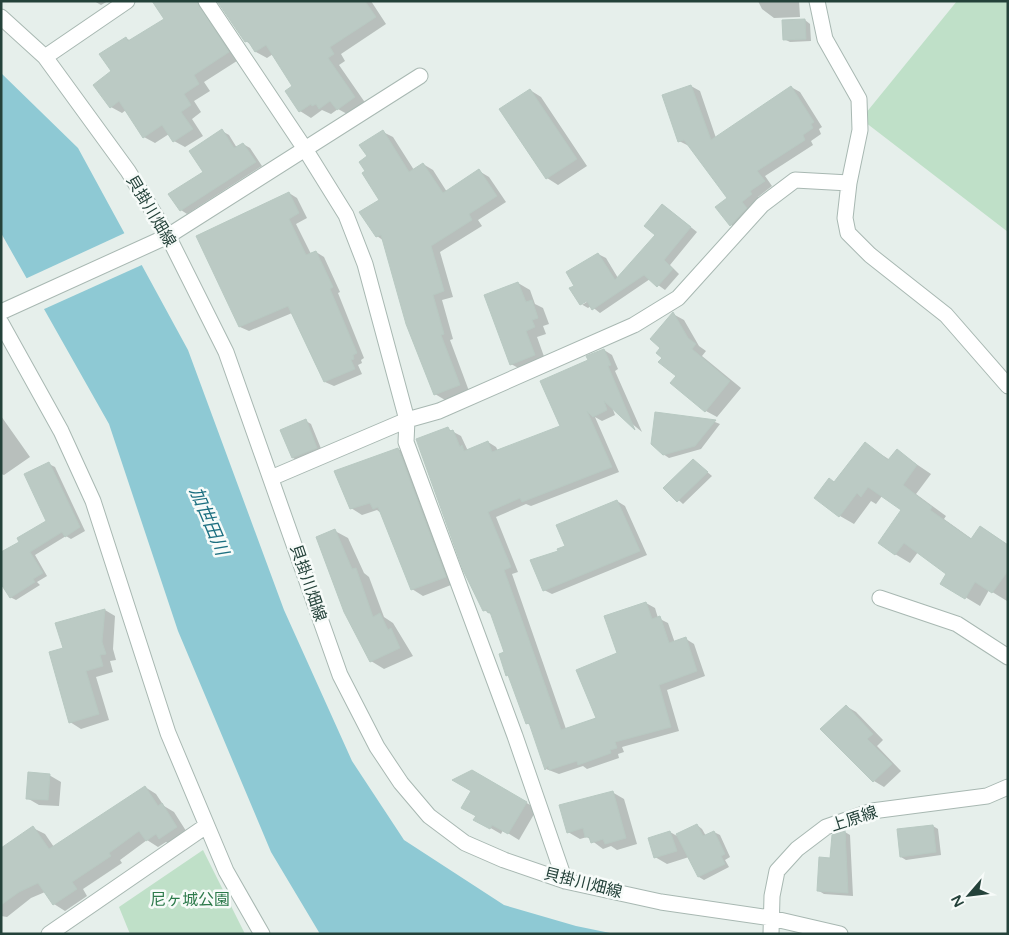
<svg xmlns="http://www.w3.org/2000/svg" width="1009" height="935" viewBox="0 0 1009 935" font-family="'Varela Round','Noto Sans JP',sans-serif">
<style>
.green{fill:#bfe0c8}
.water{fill:#8ec9d4}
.pier{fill:#e6efeb}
.shadow{fill:#0003;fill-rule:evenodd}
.building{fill:#bbcac4;stroke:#b8c9c2}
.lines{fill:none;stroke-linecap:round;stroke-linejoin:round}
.minor-casing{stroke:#a8b8b2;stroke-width:17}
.minor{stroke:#fff;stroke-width:15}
.labels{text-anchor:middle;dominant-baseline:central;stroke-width:5;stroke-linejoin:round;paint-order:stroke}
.street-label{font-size:16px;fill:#24423a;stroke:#f7fbf9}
.park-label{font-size:16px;fill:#2d7a4b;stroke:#f7fbf9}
.water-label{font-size:18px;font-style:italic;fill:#1c6f80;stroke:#f7fbf9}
</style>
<rect width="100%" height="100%" fill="#e6efeb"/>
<!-- green -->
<path class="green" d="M957 1H1008V232L861 119Z
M203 850 245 934H130L119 907Z"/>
<!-- water -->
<path class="water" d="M1 73 78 148 188 350 284 610 352 761 404 840 504 905 576 926 615 934H320L271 852 178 631 109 424 1 233Z"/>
<!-- pier -->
<path class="pier" d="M127 232 144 264 42 310 25 279Z"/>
<!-- shadow -->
<path class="shadow" d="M94 1H108L101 5Z
M162 1H211L240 59 204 82 210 91 194 101 201 112 192 119 203 136 185 147 174 141 169 134 155 143 144 137 126 110 122 113 111 107 113 72 126 38 131 41 165 19Z
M219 1H371L386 24 341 54 345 61 339 65 366 104 349 115 338 109 331 114 322 110 311 118 300 111 294 87 273 54 267 58 256 52 251 45 246 41Z
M758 1H799L800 17 774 18 762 9Z
M805 20 810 24 811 41 790 42 784 39Z
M691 86 700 91 716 138 791 87 800 92 822 127 819 129 821 134 811 141 813 145 765 176 772 186 758 197 760 200 739 230 731 225 717 207 729 199 689 146 679 141Z
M530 90 541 97 587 166 558 185 547 178Z
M222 131 229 135 237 148 243 144 250 148 262 166 187 214 181 210 204 172Z
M383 132 393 137 414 170 423 164 433 170 447 192 479 171 489 177 506 202 478 220 482 226 440 252 453 297 442 300 453 339 450 340 469 391 445 400 435 394 384 241 377 236 381 200 366 171 368 157Z
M289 193 297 198 307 218 296 224 311 254 316 252 324 257 340 292 338 293 364 358 361 360 362 363 358 365 362 374 334 386 325 382 319 367 316 365 292 313 249 331 240 327 198 236Z
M663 205 697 232 670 265 679 274 665 290 650 279 600 313 591 306 588 308 581 304 576 286 598 254 606 258 618 278 657 235ZM593 298 582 305V302Z
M518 283 530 290 535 304 543 308 549 324 543 326 546 334 537 337 546 362 522 370 511 364Z
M673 314 684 320 699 346 706 351 702 356 741 388 717 417 706 411 664 357Z
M604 350 612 355 618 369 615 371 642 432 612 407 615 415 602 421 595 417 619 472 531 506 526 504 496 517 518 572 512 574 566 729 597 718 619 653 646 603 655 608 658 618 668 623 675 643 686 639 694 644 705 676 667 690 679 731 622 747 624 752 618 754 619 758 587 769 583 766 559 774 546 769 531 726 527 723 510 677 507 675 506 653 492 615 484 610 448 429 461 436 468 451 488 442 496 447 498 451 561 427 589 360Z
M656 413 715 422 720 424 701 449 669 458 663 454Z
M1 416 30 457 4 475 1 474Z
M306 421 311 424 322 451 298 461 293 458 282 430Z
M865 444 890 460 897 451 931 474 916 494 946 516 944 519 972 539 981 527 1008 545 1007 601 989 590 980 606 942 583 947 574 918 552 910 563 895 554 903 510 882 496 876 504 871 501 854 524 840 516 835 483Z
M398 449 409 455 456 583 423 596 412 589 381 513 377 510 362 515 351 508Z
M693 460 712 476 683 504 665 488Z
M49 464 55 467 85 531 71 539 66 536 35 555 47 576 37 582 40 585 16 600 10 597 1 581 48 522Z
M617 501 625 506 647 555 552 594 544 590 560 551Z
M335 531 348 538 364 573 369 577 384 617 393 623 413 656 384 669 371 661Z
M105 610 115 616 113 649 116 660 110 661 113 672 96 677 109 720 81 729 70 722 64 649Z
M846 706 856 712 883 740 877 746 901 771 884 787 874 781 822 729Z
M472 771 537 809 519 840 503 830 501 834 475 819 477 816Z
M49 775 61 782 59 806 39 805 27 798Z
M145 787 156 794 164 806 174 812 188 834 172 845 166 842 158 847 147 840 120 860 122 863 83 889 87 896 65 911 54 904 45 892 31 898 7 917 1 916V850L33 828 45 834 54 847Z
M612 792 624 799 637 844 617 850 611 846 603 849 587 837 580 839 568 832Z
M697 825 702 829 706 836 714 832 720 835 730 857 725 860 729 867 704 880 699 877 689 857 667 864 655 857 670 832 677 836Z
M933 826 938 829 941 855 906 860 901 857Z
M845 832 850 835 853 896 824 894 819 891Z"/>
<!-- building -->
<path class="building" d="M152 1H197L229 52 194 75 199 84 184 94 191 105 181 112 193 129 173 142 162 125 143 138 119 101 110 108 93 85 111 71 99 54 126 37 128 41 164 19Z
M217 1H365L376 17 330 47 334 54 328 58 355 97 337 110 330 101 319 109 316 104 312 106 311 104 299 112 285 91 292 86 266 45 255 52 248 41 245 42Z
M805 19 806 39 783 40 782 20Z
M691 85 711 140 791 86 814 122 811 124 813 128 803 135 805 140 757 171 765 181 750 191 752 194 742 202 747 208 730 226 715 207 727 198 684 140 678 142 662 95Z
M530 89 577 159 546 179 499 109Z
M222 129 234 148 243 143 256 162 180 211 168 194 203 172 189 151Z
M383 130 409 172 423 163 443 193 479 169 497 196 469 214 472 220 431 246 444 291 433 295 444 334 441 335 460 385 434 395 406 324 381 235 376 237 359 212 379 200 362 173 365 171 359 162 367 156 359 145Z
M289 192 299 213 289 219 306 255 316 251 333 287 330 289 357 353 353 355 354 359 351 360 355 369 324 382 288 306 239 327 196 236Z
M662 204 691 227 664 260 673 269 657 287 644 275 592 310 587 301 580 305 569 288 574 286 566 272 598 253 615 280 655 235 644 226Z
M518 282 526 302 532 300 538 318 532 320 535 327 526 331 535 355 510 365 484 295Z
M673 312 688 338 696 344 692 349 730 381 705 412 670 383 676 376 658 362 662 358 656 353 660 348 650 339Z
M604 349 611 365 608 366 635 430 604 401 607 410 593 417 587 411 612 467 522 502 520 498 488 512 511 567 504 570 561 730 596 718 576 670 617 653 604 616 646 602 652 619 660 616 669 643 686 637 697 671 659 685 671 727 615 742 617 748 610 750 611 753 578 765 577 761 549 770 548 766 545 770 529 723 526 724 508 675 506 676 499 654 504 652 490 612 488 613 487 610 483 611 463 570 416 439 448 427 450 431 453 430 460 447 462 445 464 451 488 441 492 452 560 426 540 381 588 360 586 356Z
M655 412 716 420 695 446 663 455 651 444Z
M306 419 317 448 292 458 280 430Z
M865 442 888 460 897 449 917 465 903 485 932 507 930 510 971 539 980 526 1008 545V571L992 593 975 582 965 599 940 584 946 574 904 543 895 555 878 543 901 510 868 487 861 497 857 493 839 517 814 498 829 478 834 482Z
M398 448 446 577 411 590 378 507 373 509 370 503 350 509 334 471Z
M693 459 708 472 677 502 663 488Z
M49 462 80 527 65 537 62 532 30 552 43 573 33 579 35 582 10 598 1 584V552L19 542 17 538 46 521 24 474Z
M617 500 640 551 543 591 530 560 558 551 557 549 565 546 556 525Z
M335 529 352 569 356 568 373 617 380 613 388 630 391 628 400 648 370 662 344 612 316 537Z
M105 609 102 642 106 654 100 655 103 666 86 671 99 714 69 723 49 652 63 648 55 623Z
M846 705 873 734 867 739 892 764 873 782 820 729Z
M472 770 527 802 508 834 492 825 490 829 473 820 476 816 461 808 471 791 452 780Z
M28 772 50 774 48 800 26 799Z
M145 786 158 806 162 803 177 827 159 839 156 834 146 841 139 831 109 853 111 856 72 882 77 889 53 905 38 883 19 892 1 905V848L33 826 49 849Z
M613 791 626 838 605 844 603 839 591 843 589 837H585L583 828 567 833 559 805Z
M697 824 703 836 714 831 725 854 721 856 725 864 698 877 676 834Z
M933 825 936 852 900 857 897 829Z
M845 830 848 893 817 891 819 857 830 858 832 835Z
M670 831 677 851 654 858 648 838Z"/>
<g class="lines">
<defs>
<path id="minor" d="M206 1 305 149 346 215 365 264 407 420 406 442 515 736 565 881
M817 1 825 39 859 99 860 130 849 183 845 218 848 233 870 255 946 315 1008 386
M1 17 45 57 128 171 168 236 226 352 340 675 377 747 401 783 429 816 465 843 504 860 565 881 661 902 771 918 840 934
M45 57 127 1
M1 312 168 236 420 76
M1 323 61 431 93 501 168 733 226 871 262 934
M271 478 407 420 439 411 634 325 678 298 762 205 795 180 849 183
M880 598 957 624 1008 657
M49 934 206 826
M771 934 772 896 777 871 797 849 826 827 872 811 987 796 1008 787"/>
</defs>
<!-- minor casing -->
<use href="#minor" class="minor-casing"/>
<!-- minor -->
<use href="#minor" class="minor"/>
</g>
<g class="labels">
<!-- street labels -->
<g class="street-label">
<text transform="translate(151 211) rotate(59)">貝掛川畑線</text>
<text transform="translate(308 583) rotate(71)">貝掛川畑線</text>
<text transform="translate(854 819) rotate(-18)">上原線</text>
<text transform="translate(583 883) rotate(14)">貝掛川畑線</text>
</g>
<!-- park labels -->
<g class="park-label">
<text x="190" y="900">尼ヶ城公園</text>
</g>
<!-- water labels -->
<g class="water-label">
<text transform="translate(209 521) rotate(67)">加世田川</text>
</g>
</g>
<!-- border -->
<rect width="1009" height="935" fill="none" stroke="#24423a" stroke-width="5"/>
<!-- north arrow -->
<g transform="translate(969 895) rotate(242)" stroke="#f7fbf9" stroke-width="4" paint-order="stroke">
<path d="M0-4L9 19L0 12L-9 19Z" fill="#24423a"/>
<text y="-8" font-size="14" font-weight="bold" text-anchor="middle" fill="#24423a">N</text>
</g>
</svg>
